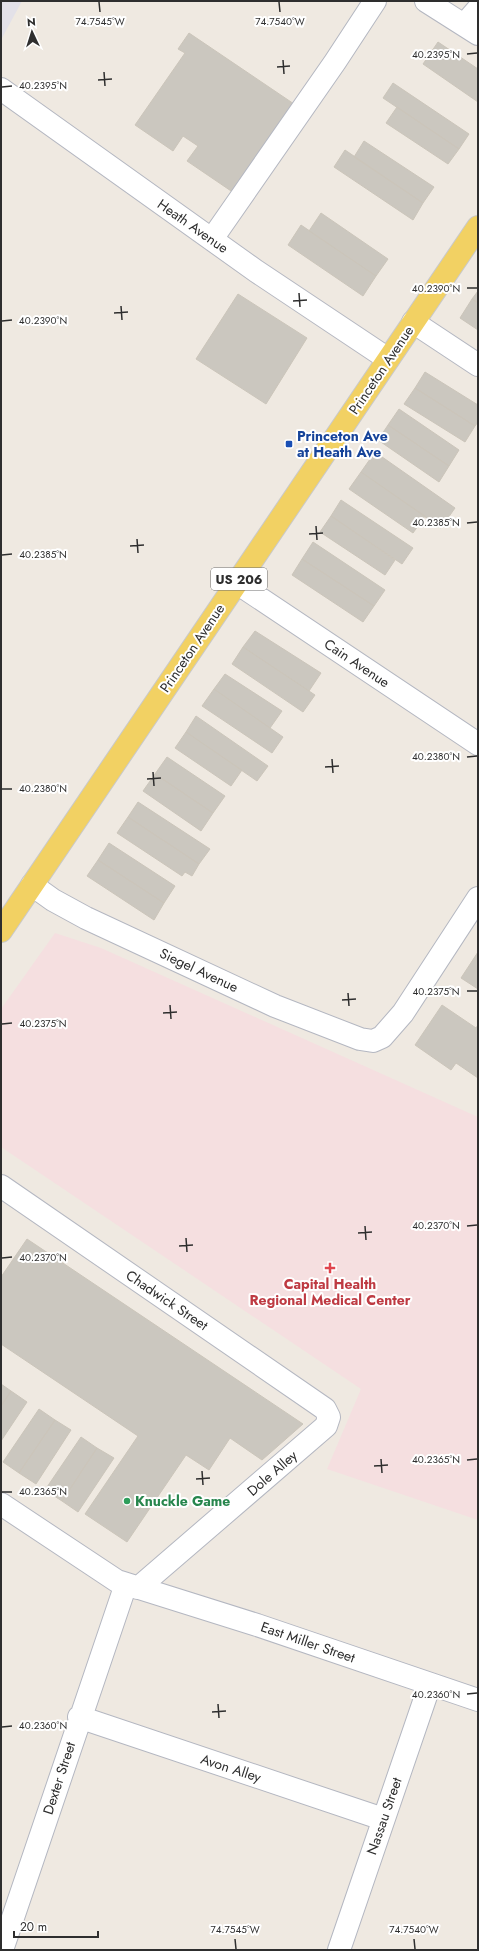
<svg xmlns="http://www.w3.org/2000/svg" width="479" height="1951" viewBox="0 0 479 1951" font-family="Jost,sans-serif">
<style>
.industrial{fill:#e3e1e8}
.medical{fill:#f5dfe0}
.building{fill:#cbc7bf;stroke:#cbc5ba}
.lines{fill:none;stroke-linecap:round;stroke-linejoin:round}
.minor-casing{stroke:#b4b7c1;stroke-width:24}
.major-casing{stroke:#c9c9c9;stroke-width:24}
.minor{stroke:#fff;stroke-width:22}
.major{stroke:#f2d163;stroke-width:22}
.ticks{fill:none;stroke:#2e2e2e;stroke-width:1.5}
.transit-dot{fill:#1a4fb4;stroke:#fff;stroke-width:1.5}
.health-dot{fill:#e0444e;stroke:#fff;stroke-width:1.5}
.leisure-dot{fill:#2e9e5b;stroke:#fff;stroke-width:1.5}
.labels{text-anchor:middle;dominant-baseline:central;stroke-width:4;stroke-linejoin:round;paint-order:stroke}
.shield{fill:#fff;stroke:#6d6d6d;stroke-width:1}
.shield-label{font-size:13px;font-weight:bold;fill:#2e2e2e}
.street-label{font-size:14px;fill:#2e2e2e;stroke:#fff}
.transit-label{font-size:14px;font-weight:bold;fill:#164399;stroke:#fff;text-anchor:start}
.health-label{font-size:14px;font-weight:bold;fill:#be3a42;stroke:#fff}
.leisure-label{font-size:14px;font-weight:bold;fill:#27864d;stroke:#fff;text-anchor:start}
.ticks-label{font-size:10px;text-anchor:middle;fill:#2e2e2e;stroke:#fff;stroke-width:4;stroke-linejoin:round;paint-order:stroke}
</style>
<rect width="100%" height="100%" fill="#efe9e1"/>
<!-- industrial -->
<path class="industrial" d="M1 1H22L1 40Z"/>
<!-- medical -->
<path class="medical" d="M55 933 101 948 478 1117V1520L327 1469 361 1389 1 1147V1009Z"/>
<!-- building -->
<path class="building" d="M189 33 297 106 237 195 187 161 198 146 183 136 173 151 135 125 185 53 178 49Z
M438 42 478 69V102L423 64Z
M393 83 469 134 459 149 383 98Z
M397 107 459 149 448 164 386 123Z
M364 141 434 187 423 203 354 157Z
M345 150 423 203 413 220 334 167Z
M321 213 388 259 376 276 309 231Z
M301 225 376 276 363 296 288 245Z
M478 291V303L472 299Z
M238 294 307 338 266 404 196 359Z
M472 299 478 303V330L460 318Z
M425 372 478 405V422L475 426 415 388Z
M415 388 475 426 465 442 404 404Z
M399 409 459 450 449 466 388 425Z
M388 425 449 466 439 482 378 440Z
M375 452 455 508 441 528 361 472Z
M361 472 425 516 413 533 349 489Z
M341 500 413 548 402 564 331 516Z
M331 516 395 560 385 575 320 532Z
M313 542 385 590 374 606 302 559Z
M302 559 374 606 363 622 292 575Z
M255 631 321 673 309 691 243 647Z
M243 647 315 695 303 712 232 664Z
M225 674 282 711 270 728 214 689Z
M214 689 283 737 272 753 202 706Z
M196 716 268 766 257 781 186 732Z
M186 732 242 770 231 786 175 748Z
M167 757 225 796 213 813 155 774Z
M155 774 213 813 201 831 143 791Z
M138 802 210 849 199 864 128 817Z
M128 817 199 864 192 876 185 872 182 876 117 833Z
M109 843 175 886 164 903 98 860Z
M98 860 164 903 154 920 87 876Z
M478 952V989L461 978Z
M442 1005 476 1028 478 1025V1078L456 1063 451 1070 415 1045Z
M27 1239 303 1424 262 1460 230 1438 209 1470 186 1455 127 1542 85 1514 138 1436 1 1344V1277Z
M1 1384 11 1391 1 1406Z
M11 1391 27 1402 1 1441V1406Z
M39 1409 55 1420 19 1473 3 1462Z
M55 1420 71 1430 36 1484 19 1473Z
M81 1437 97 1448 62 1501 45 1490Z
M97 1448 114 1458 78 1512 62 1501Z"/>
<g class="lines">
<defs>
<path id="minor" d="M426 1 478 34
M464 25 478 9
M1 89 256 271 388 359
M212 239 335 62 375 1
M413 322 478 365
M237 583 478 744
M32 885 53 900 86 918 275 1006 360 1039 373 1041 382 1037 403 1013 478 898
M1 1186 325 1409 329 1417 326 1426 138 1588
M1 1504 117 1581 257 1625 478 1700
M79 1717 383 1819
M2 1950 126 1584
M339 1950 430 1684"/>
<path id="major" d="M1 931 478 227"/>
</defs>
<!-- minor casing -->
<use href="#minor" class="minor-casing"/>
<!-- major casing -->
<use href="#major" class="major-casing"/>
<!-- minor -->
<use href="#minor" class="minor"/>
<!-- major -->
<use href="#major" class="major"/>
</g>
<!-- ticks -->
<path class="ticks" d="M99 2 100 12M279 2 280 12M467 54 477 53M283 60 284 74M277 67 290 66M104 72 105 86M98 80 112 79M2 87 12 86M467 288H477M299 293 300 307M293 301 307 300M121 306 122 320M114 313 128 312M2 321 12 320M467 523 477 522M316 526 317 540M309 534 323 533M137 539 138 553M130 546 144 545M2 555 12 554M467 757 477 756M332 759 333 773M325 767 339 766M153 772 154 786M147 779 161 778M2 789H12M467 991H477M348 993 349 1006M342 1000 356 999M170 1005 171 1019M163 1013 177 1012M2 1024 12 1023M365 1226 366 1240M467 1226 477 1225M358 1233 372 1232M186 1238 187 1252M179 1246 193 1245M2 1258 12 1257M381 1459 382 1473M467 1460 477 1459M374 1466 388 1465M202 1471 203 1485M196 1479 210 1478M2 1492H12M467 1694 477 1693M218 1704 219 1718M212 1712 226 1711M2 1727 12 1726M235 1939 236 1949M414 1939 415 1949"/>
<!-- markers -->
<rect class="transit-dot" x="285" y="440" width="8" height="8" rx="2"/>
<path class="health-dot" d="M328 1262h4v4h4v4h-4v4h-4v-4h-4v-4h4z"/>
<circle class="leisure-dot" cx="127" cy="1501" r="4"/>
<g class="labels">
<!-- shield labels -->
<rect class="shield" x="211" y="568" width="56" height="22" rx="3"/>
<g class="shield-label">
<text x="239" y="579">US 206</text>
</g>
<!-- street labels -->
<g class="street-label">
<text transform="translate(193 226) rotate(35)">Heath Avenue</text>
<text transform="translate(381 370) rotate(-56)">Princeton Avenue</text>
<text transform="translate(192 648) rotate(-56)">Princeton Avenue</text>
<text transform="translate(357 663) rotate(34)">Cain Avenue</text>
<text transform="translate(199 970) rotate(25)">Siegel Avenue</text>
<text transform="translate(167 1300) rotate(34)">Chadwick Street</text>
<text transform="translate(272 1473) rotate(-41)">Dole Alley</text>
<text transform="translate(308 1642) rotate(19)">East Miller Street</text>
<text transform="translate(231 1768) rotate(18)">Avon Alley</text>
<text transform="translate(59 1778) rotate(-72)">Dexter Street</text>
<text transform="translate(384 1816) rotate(-71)">Nassau Street</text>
</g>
<!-- transit labels -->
<g class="transit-label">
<text x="297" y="436">Princeton Ave<tspan x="297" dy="16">at Heath Ave</tspan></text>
</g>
<!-- health labels -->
<g class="health-label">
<text x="330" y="1284">Capital Health<tspan x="330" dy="16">Regional Medical Center</tspan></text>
</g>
<!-- leisure labels -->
<g class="leisure-label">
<text x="135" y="1501">Knuckle Game</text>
</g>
</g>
<g class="ticks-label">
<text x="100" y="25">74.7545°W</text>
<text x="280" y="25">74.7540°W</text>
<text x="436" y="58">40.2395°N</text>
<text x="43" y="89">40.2395°N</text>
<text x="436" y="292">40.2390°N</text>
<text x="43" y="324">40.2390°N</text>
<text x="436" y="526">40.2385°N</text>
<text x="43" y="558">40.2385°N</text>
<text x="436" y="760">40.2380°N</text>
<text x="43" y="792">40.2380°N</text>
<text x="436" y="995">40.2375°N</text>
<text x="43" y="1027">40.2375°N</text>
<text x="436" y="1229">40.2370°N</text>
<text x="43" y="1261">40.2370°N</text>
<text x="436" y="1463">40.2365°N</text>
<text x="43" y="1495">40.2365°N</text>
<text x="436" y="1698">40.2360°N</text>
<text x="43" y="1729">40.2360°N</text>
<text x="235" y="1933">74.7545°W</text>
<text x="414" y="1933">74.7540°W</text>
</g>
<!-- border -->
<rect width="479" height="1951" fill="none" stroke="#2e2e2e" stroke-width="4"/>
<!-- north arrow -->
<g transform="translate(32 32) rotate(356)" stroke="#ffffff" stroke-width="3" paint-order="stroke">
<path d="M0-3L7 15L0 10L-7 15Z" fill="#2e2e2e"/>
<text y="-6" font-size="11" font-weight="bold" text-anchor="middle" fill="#2e2e2e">N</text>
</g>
<!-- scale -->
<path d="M14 1931v6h84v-6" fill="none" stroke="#2e2e2e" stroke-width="2"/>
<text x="20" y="1931" font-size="12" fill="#2e2e2e" stroke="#ffffff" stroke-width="3" paint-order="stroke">20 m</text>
</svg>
